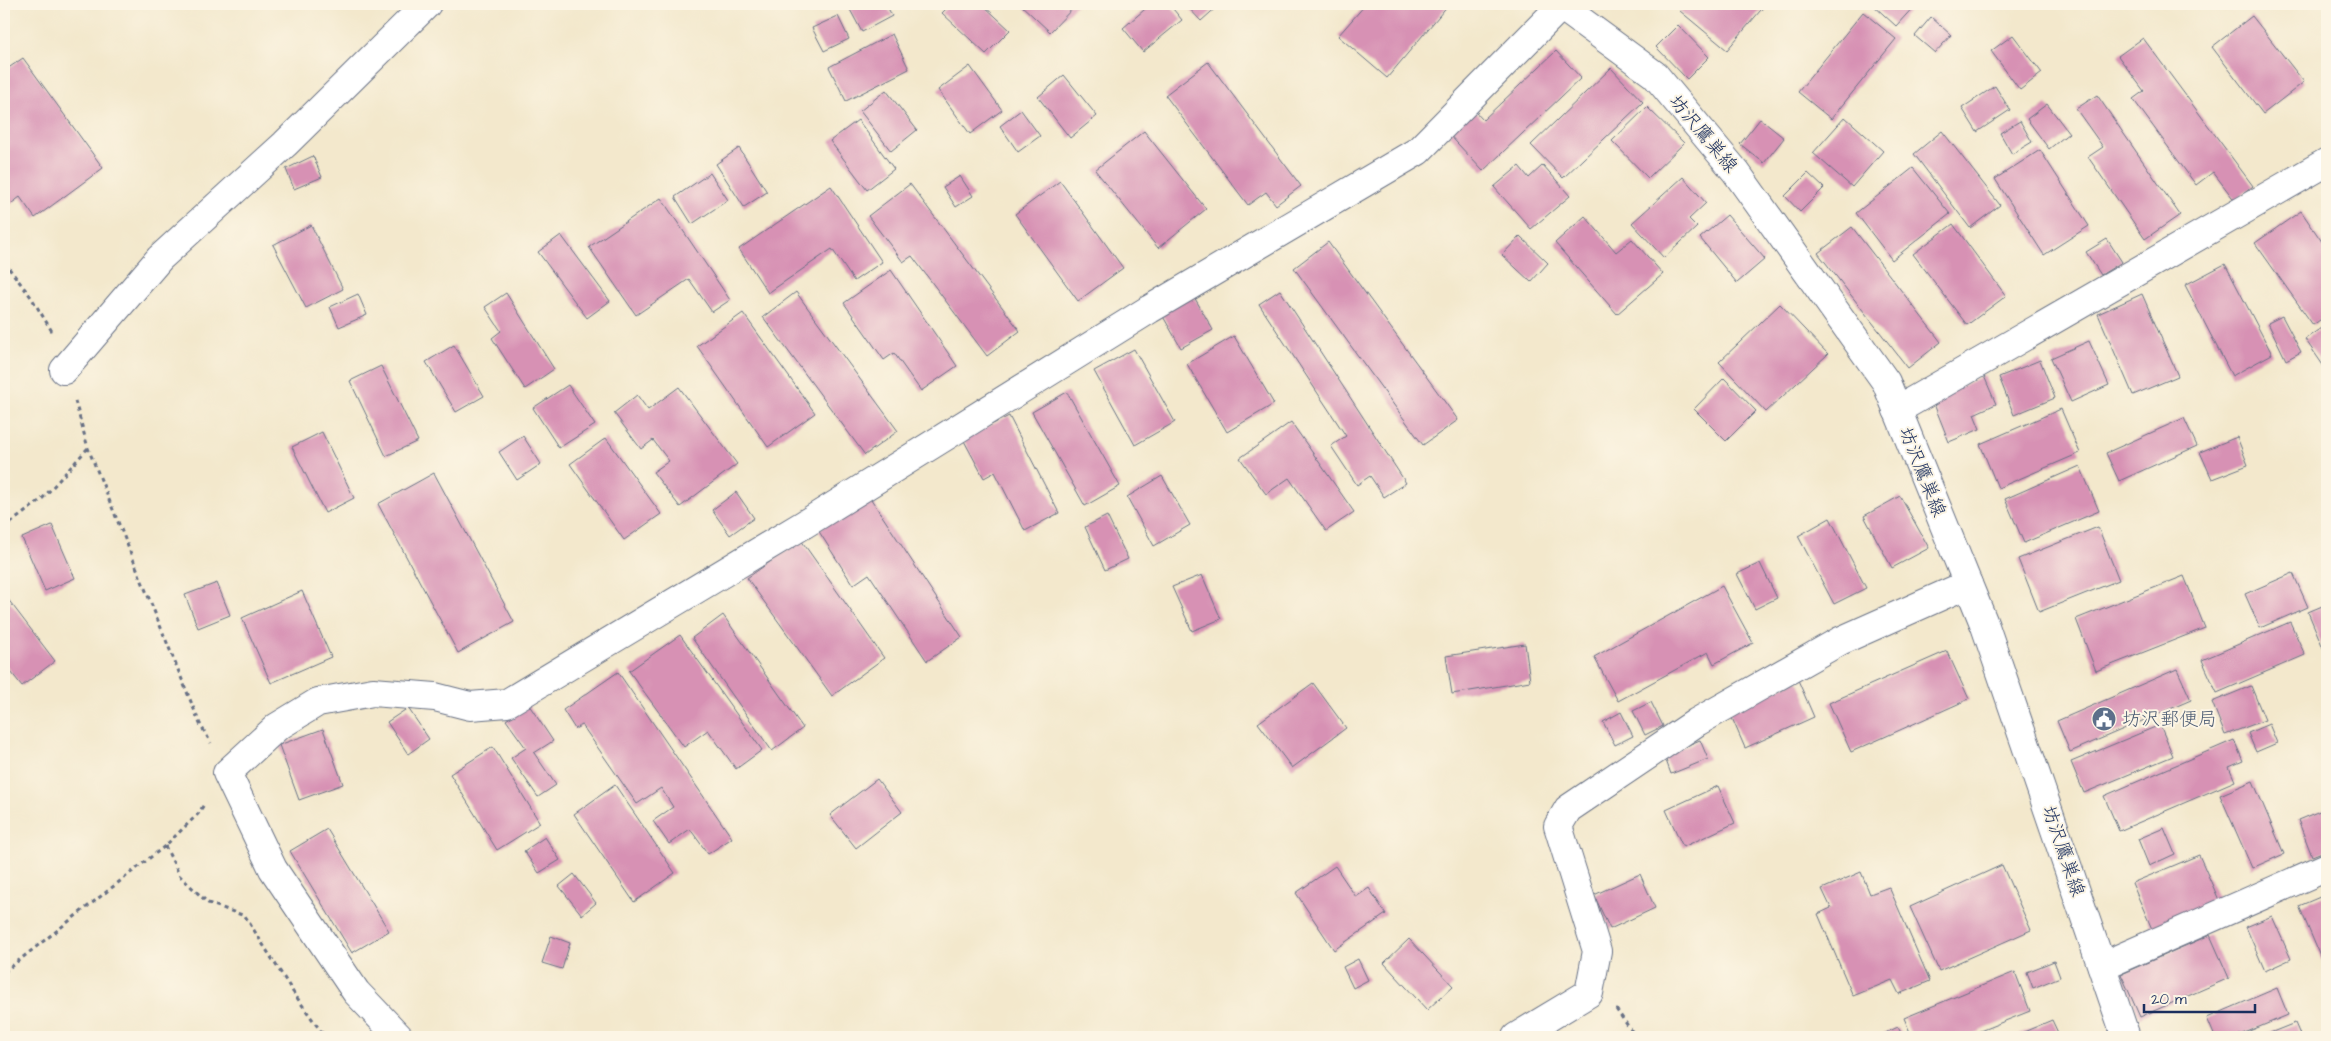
<svg xmlns="http://www.w3.org/2000/svg" width="2331" height="1041" viewBox="0 0 2331 1041" font-family="'Architects Daughter','Klee One',sans-serif">
<style>
.building{fill:#d791b4}
.lines{fill:none;stroke-linecap:round;stroke-linejoin:round}
.street-casing{stroke:#677084;stroke-width:30}
.secondary-casing{stroke:#677084;stroke-width:30}
.path{stroke:#677084;stroke-width:3;stroke-dasharray:4 4;stroke-linecap:butt}
.street{stroke:#fff;stroke-width:28}
.secondary{stroke:#fff;stroke-width:28}
.labels{text-anchor:middle;dominant-baseline:central;stroke-width:4;stroke-linejoin:round;paint-order:stroke}
.street-label{font-size:19px;fill:#1b2f5e;stroke:#fcf5e5}
.service-label{font-size:19px;fill:#4e5e75;stroke:#fcf5e5;text-anchor:start}
</style>
<rect width="100%" height="100%" fill="#fcf5e5"/>
<filter id="ink" filterUnits="userSpaceOnUse"><feTurbulence type="fractalNoise" baseFrequency=".02" numOctaves="2"/><feDisplacementMap in="SourceGraphic" scale="10" xChannelSelector="R" yChannelSelector="G"/><feConvolveMatrix kernelMatrix="1 2 1 2 8 2 1 2 1" color-interpolation-filters="sRGB"/></filter>
<filter id="wash" filterUnits="userSpaceOnUse"><feTurbulence type="fractalNoise" baseFrequency=".0096" numOctaves="4" result="noise"/><feDisplacementMap in="SourceGraphic" scale="20" xChannelSelector="R" yChannelSelector="G"/><feGaussianBlur stdDeviation="1.12" result="paint"/><feColorMatrix in="noise" values="0 0 0 0 0 0 0 0 0 0 0 0 0 0 0 0 0 1.4 0 .05"/><feComposite in="paint" operator="in"/></filter>
<g filter="url(#wash)">
<rect width="100%" height="100%" fill="#f3e8cc"/>
<g id="blocks">
<!-- building -->
<path class="building" d="M847 4H886L892 16 862 32Z
M951 4H982L1010 30 986 54 942 13Z
M1020 4H1077L1050 32Z
M1151 4H1169L1182 20 1143 52 1123 28Z
M1185 4H1220L1201 21Z
M1366 4H1449L1387 78 1338 36Z
M1686 4H1766L1727 50 1680 11Z
M1872 4H1916L1896 26Z
M1863 12 1896 39 1831 119 1798 92Z
M838 16 849 39 824 51 812 28Z
M2252 16 2304 82 2263 114 2212 47Z
M1931 17 1951 35 1935 53 1915 36Z
M1678 25 1709 57 1687 79 1656 47Z
M892 34 909 69 846 101 829 67Z
M2013 35 2042 73 2020 90 1991 51Z
M2143 38 2253 186 2235 201 2213 172 2196 185 2133 99 2144 91 2118 56Z
M1556 51 1581 78 1483 171 1445 130 1470 106 1483 120Z
M23 58 103 168 35 218 20 197 4 209V71Z
M1208 62 1301 186 1276 205 1266 192 1248 205 1165 95Z
M970 66 1002 110 970 134 938 90Z
M1611 68 1643 102 1563 178 1531 145Z
M1064 75 1097 116 1070 138 1038 97Z
M1995 86 2010 110 1977 132 1962 108Z
M886 90 917 130 891 151 860 111Z
M2097 95 2180 215 2145 239 2088 157 2103 147 2076 109Z
M2047 104 2069 133 2049 149 2027 119Z
M1647 107 1684 143 1648 178 1612 141Z
M1021 110 1040 136 1018 152 1000 126Z
M1845 117 1883 151 1852 187 1813 153Z
M1760 119 1784 138 1764 163 1740 144Z
M858 120 894 169 867 190 830 141Z
M2020 121 2032 142 2012 154 2000 133Z
M1144 131 1206 209 1158 248 1095 170Z
M1942 131 2000 205 1970 228 1914 154Z
M739 148 767 192 744 207 716 164Z
M2040 150 2089 226 2044 255 1995 179Z
M313 156 322 177 294 189 286 169Z
M1543 165 1570 196 1531 229 1494 187 1519 166 1529 178Z
M1913 168 1950 214 1892 260 1856 213Z
M710 173 728 200 692 224 675 197Z
M1808 173 1824 188 1800 212 1785 196Z
M960 176 973 196 956 207 943 187Z
M1683 177 1706 203 1689 219 1697 227 1664 258 1632 223Z
M1060 181 1123 268 1078 301 1015 214Z
M910 184 1020 331 987 356 912 256 903 262 868 216Z
M831 186 882 262 854 281 832 249 768 293 739 249Z
M661 198 730 300 712 312 689 279 636 315 589 247Z
M2301 211 2327 249V315L2313 325 2255 243Z
M1727 215 1765 259 1737 283 1700 238Z
M1585 216 1616 252 1632 239 1663 274 1617 314 1555 243Z
M1953 224 2006 296 1967 325 1913 254Z
M311 225 343 289 306 308 273 245Z
M1852 227 1941 342 1908 368 1818 253Z
M561 235 610 301 587 318 538 252Z
M1520 236 1548 263 1531 282 1502 255Z
M2107 239 2122 262 2101 275 2086 252Z
M1328 242 1458 420 1423 445 1294 268Z
M2225 264 2272 354 2232 376 2185 285Z
M891 270 957 366 921 391 894 353 884 360 844 303Z
M1280 290 1406 483 1384 497 1370 476 1357 485 1331 446 1346 436 1259 304Z
M796 292 898 431 865 455 763 317Z
M506 293 554 369 525 389 492 338 501 331 485 307Z
M358 294 367 315 339 327 330 307Z
M2142 294 2178 376 2133 395 2098 314Z
M1193 295 1213 330 1181 348 1161 313Z
M1780 304 1828 354 1766 412 1719 362Z
M743 313 815 413 768 447 697 346Z
M2282 316 2301 352 2286 360 2268 323Z
M2327 324V371L2305 339Z
M1234 336 1274 404 1227 432 1187 364Z
M2089 341 2109 385 2071 402 2051 358Z
M454 345 484 396 456 412 426 362Z
M1134 349 1175 422 1135 445 1094 371Z
M2040 360 2055 398 2014 415 1999 377Z
M381 366 418 441 386 456 350 381Z
M1984 376 1996 404 1974 414 1980 429 1949 442 1932 399Z
M1724 378 1756 411 1726 441 1694 409Z
M568 385 595 425 559 448 533 408Z
M679 387 737 464 680 507 653 472 669 461 653 440 641 449 614 413 637 395 648 410Z
M1067 392 1120 486 1085 506 1032 412Z
M2061 409 2080 453 1998 488 1980 444Z
M1009 416 1059 513 1025 531 995 472 984 478 963 439Z
M2184 418 2197 446 2119 481 2106 453Z
M1291 422 1354 512 1326 531 1289 478 1266 494 1240 458Z
M322 432 354 498 325 513 292 447Z
M523 436 541 464 517 480 499 452Z
M2237 437 2248 465 2212 479 2200 452Z
M606 438 661 514 624 540 570 464Z
M2080 466 2099 511 2024 543 2005 499Z
M434 473 514 622 458 653 378 504Z
M1162 476 1190 525 1154 546 1127 497Z
M736 492 754 518 730 535 712 510Z
M869 496 962 637 927 661 869 574 853 585 818 530Z
M1900 496 1929 548 1892 568 1864 516Z
M1107 516 1128 559 1105 570 1085 527Z
M1830 518 1866 588 1834 604 1798 536Z
M52 525 75 578 45 591 22 538Z
M2098 527 2119 580 2039 612 2018 559Z
M801 540 884 658 832 696 747 578Z
M1760 563 1777 598 1755 609 1737 574Z
M2293 573 2308 607 2260 628 2245 594Z
M1202 575 1221 619 1192 631 1172 587Z
M2184 576 2205 628 2096 671 2076 619Z
M217 583 230 615 198 628 185 595Z
M1722 586 1753 643 1714 664 1708 652 1618 701 1594 657Z
M302 591 331 657 271 683 242 618Z
M4 594 55 661 22 686 4 663Z
M2327 604V649L2324 650 2308 612Z
M723 615 803 728 772 751 692 638Z
M2290 622 2305 655 2217 693 2202 660Z
M680 635 762 750 736 769 708 730 684 747 629 671Z
M1525 644 1530 681 1452 694 1446 656Z
M1947 651 1969 699 1851 752 1829 703Z
M2177 669 2191 700 2070 752 2057 721Z
M618 672 732 838 708 854 690 829 669 844 653 821 673 807 661 788 637 804 582 725 575 729 563 710Z
M1798 680 1814 717 1745 748 1729 711Z
M1313 683 1346 728 1292 768 1258 723Z
M2251 686 2265 720 2225 735 2212 702Z
M1651 702 1663 726 1645 735 1633 711Z
M529 705 553 741 534 753 556 785 538 797 511 758 526 748 506 720Z
M408 708 429 739 408 754 387 722Z
M1621 712 1633 736 1615 745 1603 722Z
M2269 724 2277 743 2256 752 2248 733Z
M2160 725 2173 756 2084 793 2071 762Z
M323 729 343 784 299 800 279 745Z
M1700 740 1708 759 1671 774 1664 755Z
M2234 740 2243 761 2229 767 2235 781 2119 831 2104 796Z
M493 747 540 823 497 850 450 774Z
M877 779 902 812 856 848 830 815Z
M2253 781 2284 854 2252 868 2220 795Z
M615 785 675 873 634 902 574 814Z
M1718 786 1735 823 1683 847 1666 810Z
M2327 808V850L2312 856 2298 820Z
M2164 828 2175 854 2149 866 2138 839Z
M327 829 389 931 352 953 290 851Z
M545 837 560 860 539 873 524 851Z
M2199 855 2219 900 2152 929 2132 883Z
M2002 865 2031 930 1939 971 1910 907Z
M1335 866 1356 897 1369 888 1386 914 1334 950 1296 893Z
M1861 872 1870 894 1889 887 1930 981 1899 994 1892 980 1853 996 1818 914 1831 908 1822 889Z
M574 874 596 903 582 915 559 886Z
M1640 874 1655 908 1610 929 1594 895Z
M2327 894V972L2299 906Z
M2272 916 2291 959 2265 971 2246 927Z
M2210 935 2229 978 2140 1017 2121 974Z
M551 936 570 943 562 969 542 963Z
M1409 939 1453 986 1427 1010 1384 963Z
M1358 959 1368 980 1353 988 1343 967Z
M2054 961 2060 977 2033 988 2027 972Z
M2015 972 2030 1011 1965 1037H1912L1904 1018Z
M2277 988 2288 1015 2235 1037H2215L2207 1018Z
M2052 1020 2060 1037H2012Z
M2295 1023 2301 1037H2260Z
M1898 1027 1903 1037H1885L1883 1034Z"/>
</g>
</g>
<g filter="url(#ink)">
<use href="#blocks" fill-opacity="0" stroke="#677084" stroke-width="1"/>
<g class="lines">
<defs>
<path id="street" d="M64 370 160 258 285 144 427 4
M1897 410 2327 162
M2102 966 2327 867
M399 1037 356 992 273 869 227 773 277 727 318 702 373 692 435 697 470 706 507 703 803 525 1150 309 1418 151 1561 6
M1516 1037 1589 993 1597 951 1558 826 1568 809 1697 722 1840 641 1968 584"/>
<path id="secondary" d="M1558 4 1655 75 1736 172 1886 382 1985 626 2126 1037"/>
</defs>
<!-- street casing -->
<use href="#street" class="street-casing"/>
<!-- secondary casing -->
<use href="#secondary" class="secondary-casing"/>
<!-- path -->
<path class="path" d="M4 262 31 297 53 333
M75 401 88 448 200 724 211 743
M4 528 42 499 88 448
M165 846 180 876 208 903 245 916 293 992 325 1037
M4 972 165 846 198 814 205 803
M1616 1009 1636 1037"/>
<!-- street -->
<use href="#street" class="street"/>
<!-- secondary -->
<use href="#secondary" class="secondary"/>
</g>
</g>
<!-- icons -->
<defs>
<symbol id="civic-disc" viewBox="-11 -11 22 22"><circle r="9.5" fill="#5c6f8a" stroke="#fcf5e5"/><path d="M-.6-6.5H3V-4.5H.6V-3L4-1V1h2V6H-6V1h2V-1L-.6-3ZM-1.2 2.5V6h2.4V2.5Z" fill="#fff"/></symbol>
</defs>
<g fill-rule="evenodd">
<use href="#civic-disc" x="2090" y="705" width="28" height="28"/>
</g>
<g class="labels">
<!-- street labels -->
<g class="street-label">
<text transform="translate(1703 134) rotate(50)">坊沢鷹巣線</text>
<text transform="translate(1922 472) rotate(68)">坊沢鷹巣線</text>
<text transform="translate(2063 851) rotate(71)">坊沢鷹巣線</text>
</g>
<!-- service labels -->
<g class="service-label">
<text x="2122" y="719">坊沢郵便局</text>
</g>
</g>
<!-- margin -->
<rect width="2331" height="1041" fill="none" stroke="#fcf5e5" stroke-width="20"/>
<!-- scale -->
<path d="M2144 1004v8h111v-8" fill="none" stroke="#1b2f5e" stroke-width="2.5"/>
<text x="2151" y="1004" font-size="15" fill="#1b2f5e" stroke="#fcf5e5" stroke-width="4" paint-order="stroke">20 m</text>
</svg>
